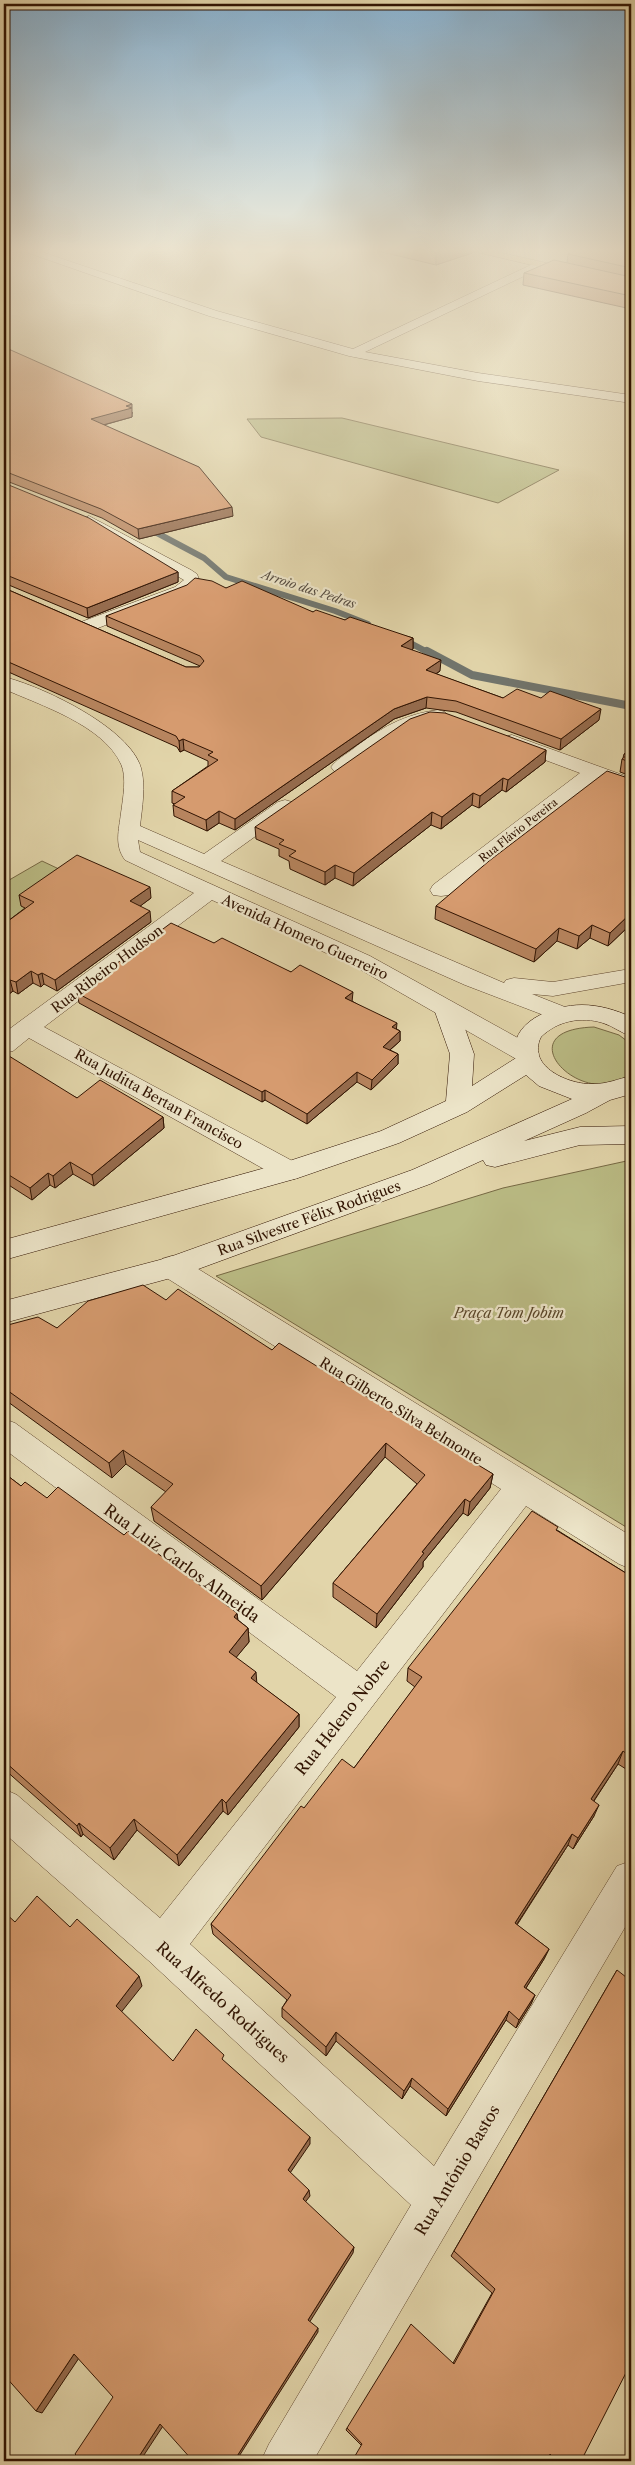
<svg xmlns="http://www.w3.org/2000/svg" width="635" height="2465" viewBox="0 0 635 2465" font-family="'Libre Caslon Text',serif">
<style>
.green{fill:#babb84;stroke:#766843}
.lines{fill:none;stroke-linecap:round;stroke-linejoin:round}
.stream-far1{stroke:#71756d;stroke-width:6}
.stream{stroke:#71756d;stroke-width:8}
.street-casing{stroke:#5d442c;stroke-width:1}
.secondary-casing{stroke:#311402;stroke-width:1}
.primary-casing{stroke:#311402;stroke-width:1}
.street{fill:#ece4c8;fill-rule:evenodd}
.secondary{fill:#ece4c8;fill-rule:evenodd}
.primary{fill:#e1ba75;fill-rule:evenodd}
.wall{fill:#b8855f;stroke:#311402}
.shaded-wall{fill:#966c4e;stroke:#311402}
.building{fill:#d69b6f;stroke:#311402}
.labels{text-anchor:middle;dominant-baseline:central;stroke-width:4.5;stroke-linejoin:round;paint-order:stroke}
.far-street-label{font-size:11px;fill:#311402;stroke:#ece4c8}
.far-water-label{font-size:12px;font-style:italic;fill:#564c41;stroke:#ece4c8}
.street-label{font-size:14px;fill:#311402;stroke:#ece4c8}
.park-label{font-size:14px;font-style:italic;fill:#5a4629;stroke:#ece4c8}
.near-street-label{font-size:16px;fill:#311402;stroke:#ece4c8}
</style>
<rect width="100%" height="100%" fill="#e2d5aa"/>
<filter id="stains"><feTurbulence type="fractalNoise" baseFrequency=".004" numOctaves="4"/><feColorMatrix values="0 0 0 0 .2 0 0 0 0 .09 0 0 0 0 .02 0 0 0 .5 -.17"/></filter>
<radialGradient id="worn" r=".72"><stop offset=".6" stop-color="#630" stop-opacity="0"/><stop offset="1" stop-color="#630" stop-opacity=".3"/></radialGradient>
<!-- green -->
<path class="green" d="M342 418 559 470 498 503 261 437 247 419Z
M42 861 78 878 4 929V883Z
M594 1027 619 1035 631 1044V1072C588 1116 500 1030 594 1027Z
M631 1160V1530L216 1276 503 1188Z"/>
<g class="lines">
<!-- stream-far1 -->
<path class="stream-far1" d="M148 525 157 533 204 558 226 577 335 611 368 624
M399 637 429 653"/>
<!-- stream -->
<path class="stream" d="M427 651 472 675 631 706"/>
<defs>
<path id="street" d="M23 251H39L217 311 353 349 535 263H543V267L365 352 478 373 631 395V403L478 381 349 356 209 316Z
M89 516 191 570 197 574 200 582 187 593 93 630H81L79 626 81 622 175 587 184 580 84 523 82 520Z
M4 677C42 686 130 728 141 768 146 786 142 808 140 826L204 854 278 802 285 800 292 802 295 806 292 810 221 861 504 983 506 980 514 978 553 982 624 970 631 972V982L553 996 532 994 570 1009 574 1014 570 1019 562 1022 554 1019 465 985 138 840 140 852 370 956 536 1048 539 1054 536 1060 527 1062 518 1060 354 966 212 900 44 1027 298 1164 302 1171 298 1178 289 1180 280 1178 29 1038 13 1051 4 1053V1033L194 893 125 860C114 845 119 830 121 813 123 798 127 777 121 764 103 725 40 705 4 689Z
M438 710 445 712 447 716 445 720C431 723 419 724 407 730 388 739 353 776 334 771L331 767C336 760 345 755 353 749 379 729 404 714 438 710Z
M512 735 631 778V791L597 779 449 895 441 896 433 895 430 890 433 885 580 773 505 745 503 741 505 737Z
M172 1256 182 1259 631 1536V1569L619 1564 526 1506 190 1944 434 2166 617 1866 631 1861V1917L313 2461H261L269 2444 411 2205 149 1961 4 1833V1789L17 1795 160 1918 336 1697 4 1449V1419L15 1423 357 1671 501 1489 162 1275 158 1267 162 1259Z"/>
<path id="secondary" d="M446 1001 454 1004 458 1009 474 1054 472 1086 516 1058C507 1022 553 1005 582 1005 599 1005 616 1010 631 1017V1036C621 1033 613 1026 603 1023 581 1016 557 1021 541 1037 526 1067 570 1085 593 1084 607 1084 618 1079 631 1076V1094L610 1100 586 1113 524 1141 580 1127 631 1126V1144L580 1145 495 1167 486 1165 483 1160 430 1184 182 1275 4 1323V1301L167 1258 412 1170 572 1099 539 1086 526 1075 467 1112 399 1143 298 1178 4 1260V1240L283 1163 381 1131 446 1101 450 1054 434 1009 438 1004Z"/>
<path id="primary" d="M472 251H493L631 282V288Z"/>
</defs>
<!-- street casing -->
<use href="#street" class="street-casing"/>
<!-- secondary casing -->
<use href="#secondary" class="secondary-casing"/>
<!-- primary casing -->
<use href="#primary" class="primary-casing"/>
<!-- street -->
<use href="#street" class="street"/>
<!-- secondary -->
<use href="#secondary" class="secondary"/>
<!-- primary -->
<use href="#primary" class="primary"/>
</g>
<!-- wall -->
<path class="wall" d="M378 251H472V253L436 265Z
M631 251V309L523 285 524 273 567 263 568 254Z
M4 347 133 413H132V417L104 425 233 516 139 539 102 518 4 480Z
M4 483 178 572V582L88 618 4 583Z
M4 588 186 667H199L200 666 107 626 106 616 226 588 313 612 345 620 413 638V649L411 650 440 671 436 674 503 698 599 720 560 750 456 712 426 708 394 719 235 830 219 823 207 831 174 816 173 805 175 804 172 803V791L208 766V761L184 750 180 752 177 747 4 670Z
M631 748V776L620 772 622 759 623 758 624 754Z
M546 750 545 762 506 792 502 790 479 808 472 805 441 829 431 825 353 886 335 878 325 885 290 869 289 861 279 856V849L256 839 255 827Z
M19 895 151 898 140 906 151 922 57 991 44 984 41 987 33 983 18 994 13 991 4 998V924L25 908 21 906Z
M436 906 631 924 608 946 590 938 577 949 557 941 534 962 435 919Z
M214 943 291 972 352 1001 400 1031V1041L390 1050 398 1054V1064L371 1090 357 1082 307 1124 265 1100 262 1102 79 1003 77 993Z
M4 1060 77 1098 163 1117 164 1128 94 1186 73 1174 55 1188 50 1185 32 1200 4 1182Z
M166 1300 272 1350 493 1474 490 1488 468 1516 463 1513 423 1562V1567L376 1628 333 1597V1583L417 1484 385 1457 262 1600 154 1521 151 1507 166 1492 126 1464 112 1478 4 1399V1326L57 1328Z
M4 1473 21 1486 124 1535 237 1613 238 1620 248 1628 249 1642 236 1657 257 1683 299 1714V1727L228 1815 223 1811 179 1866 137 1830 114 1860 83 1834 81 1837 4 1769Z
M557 1530 629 1575 631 1760 626 1769 618 1764 594 1801V1816L573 1849 568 1845 517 1925 549 1949 544 1959 526 1988 535 1995 531 2004 516 2028 506 2020 446 2116 410 2086 402 2099 336 2041 326 2056 282 2017V2008L287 2000 213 1934 211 1924 304 1808 354 1768 415 1687 407 1681 408 1668Z
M617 1970 581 2461H551L548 2459 361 2445 346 2430 347 2428 453 2363 492 2293 451 2256Z"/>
<!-- shaded-wall -->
<path class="shaded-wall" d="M441 251H472V253L436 265V253Z
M132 404V417L92 428 91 419Z
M232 507 233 516 139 539 138 529Z
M178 572V582L88 618 87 608Z
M413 638V649L401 657V646Z
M441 660 440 671 425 681 426 670Z
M427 697 426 708 394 719 235 830V819L394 709Z
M601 709 599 720 560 750 561 739Z
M183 739 184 750 180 752 179 741Z
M546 750 545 762 506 792 508 780Z
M503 778 502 790 479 808 480 796Z
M473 793 472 805 441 829 442 817Z
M219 811V823L207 831 206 820Z
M432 812 431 825 353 886 354 873Z
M335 865V878L325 885V872Z
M150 887 151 898 131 913 130 901Z
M150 911 151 922 57 991 55 980Z
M631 913V924L608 946 610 933Z
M592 925 590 938 577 949 579 936Z
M559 928 557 941 534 962 536 949Z
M31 971 33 983 18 994 16 982Z
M42 973 44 984 41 987 38 975Z
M10 980 13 991 4 998V985Z
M353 992 352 1002 345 998Z
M397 1023 396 1033 392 1027Z
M400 1031V1041L383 1056V1047Z
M398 1054V1064L371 1090 372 1080Z
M357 1072V1082L307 1124V1114Z
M265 1090V1100L262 1102V1092Z
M163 1117 164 1128 94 1186 92 1175Z
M70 1162 73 1174 55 1188 53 1176Z
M48 1173 50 1185 32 1200 30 1188Z
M386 1443 385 1457 262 1600 261 1586Z
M123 1450 126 1464 112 1478 109 1463Z
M493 1474 490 1488 468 1516 470 1502Z
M465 1499 463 1513 423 1562V1567L376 1628 377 1614 422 1552Z
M237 1613 238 1626 234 1617Z
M248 1628 249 1642 230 1665 229 1652Z
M256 1672 257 1685 251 1678Z
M299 1714V1727L228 1815 226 1803Z
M623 1751 618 1764 587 1811 591 1799Z
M631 1756V1760L626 1769Z
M222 1799 223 1811 179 1866 177 1855Z
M599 1805 594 1816 573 1849 578 1838Z
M134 1819 137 1830 114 1860 110 1848Z
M79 1823 83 1834 81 1837 77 1826Z
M572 1834 568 1845 511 1933 515 1923Z
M549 1949 544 1959 521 1996 524 1987Z
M139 1976 142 1986 119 2015 116 2006Z
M535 1995 531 2004 516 2028 519 2020Z
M509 2011 506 2020 446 2116 448 2109Z
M336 2032V2041L326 2056V2047Z
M412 2078 410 2086 402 2099 404 2091Z
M310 2137V2144L288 2176V2170Z
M309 2190 310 2196 303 2205V2199Z
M354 2247 353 2253 309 2323 308 2320Z
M318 2328V2332L236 2461H234Z
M74 2354 79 2358 42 2413 36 2411Z
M160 2424 163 2426 140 2461H136Z"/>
<!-- building -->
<path class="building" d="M430 251H441L436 253Z
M574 251H631V268L568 254Z
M554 260 631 277V296L524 273Z
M4 347 132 404 126 406 132 408 91 419 199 467 232 507 138 529 101 509 4 471Z
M4 483 89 518 178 572 87 608 4 574Z
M195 578 212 581 226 588 242 581 313 612 316 610 345 620 350 617 413 638 401 646 441 660 426 670 503 698 517 689 541 698 550 691 601 709 561 739 456 701 427 697 394 709 235 819 219 811 206 820 173 805 185 797 172 791 218 760 208 755 213 752 183 739 179 741 176 736 4 660V588L186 667H199L204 661 200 656 106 616 187 585Z
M430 712 445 713 546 750 508 780 503 778 480 796 473 793 442 817 432 812 354 873 335 865 325 872 289 856 296 851 279 844 284 840 255 827 410 719Z
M631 748V763L622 759 627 755 624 754Z
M607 771 631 779V913L610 933 592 925 579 936 559 928 536 949 436 906 489 861Z
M77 855 150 887 130 901 150 911 55 980 42 973 38 975 31 971 16 982 10 980 4 985V924L34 902 19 895Z
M171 923 214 943 222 938 291 972 300 965 353 992 345 998 397 1023 392 1027 400 1031 383 1047 398 1054 372 1080 357 1072 307 1114 265 1090 262 1092 77 993Z
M9 1056 77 1098 100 1080 163 1117 92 1175 70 1162 53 1176 48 1173 30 1188 4 1172V1060Z
M143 1285 166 1300 178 1289 272 1350 279 1343 493 1474 470 1502 465 1499 422 1552 424 1553 377 1614 333 1583 425 1475 386 1443 261 1586 151 1507 173 1484 123 1450 109 1463 4 1388V1326L38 1317 57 1328 88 1301Z
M4 1473 21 1486 25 1482 47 1498 58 1487 124 1535 128 1531 237 1613 234 1617 248 1628 229 1652 256 1672 251 1678 299 1714 226 1803 222 1799 177 1855 134 1819 110 1848 79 1823 77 1826 4 1761Z
M532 1511 558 1527 556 1530 629 1575 631 1572V1757L623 1751 591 1799 599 1805 578 1838 572 1834 515 1923 549 1949 524 1987 535 1995 519 2020 509 2011 448 2109 412 2078 404 2091 336 2032 326 2047 282 2008 291 1995 211 1924 301 1806 304 1808 342 1759 354 1768 422 1677 408 1668Z
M37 1896 70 1927 77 1919 139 1976 116 2006 173 2061 196 2029 224 2055 222 2059 310 2137 288 2170 309 2190 303 2199 354 2247 308 2320 318 2328 234 2461H193L160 2424 136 2461H82L75 2454 113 2397 74 2354 36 2411 4 2375V1912L15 1922Z
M617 1970 631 1981V2363L581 2461H557L550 2454 547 2461H352L362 2444 347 2428 411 2324 454 2364 495 2289 454 2251Z"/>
<!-- sky -->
<linearGradient id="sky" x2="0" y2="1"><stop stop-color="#89b4d4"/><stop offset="0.42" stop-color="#f2ecd9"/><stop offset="1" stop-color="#f2ecd9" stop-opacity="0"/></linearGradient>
<rect width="635" height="597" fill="url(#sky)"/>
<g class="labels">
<!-- far-street labels -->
<g class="far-street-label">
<text transform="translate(518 830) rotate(-38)">Rua Flávio Pereira</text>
</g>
<!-- far-water labels -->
<g class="far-water-label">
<text transform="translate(309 589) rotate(18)">Arroio das Pedras</text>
</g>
<!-- street labels -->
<g class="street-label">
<text transform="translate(305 937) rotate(25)">Avenida Homero Guerreiro</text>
<text transform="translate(107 969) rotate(-37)">Rua Ribeiro Hudson</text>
<text transform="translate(159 1099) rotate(29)">Rua Juditta Bertan Francisco</text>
<text transform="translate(309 1218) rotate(-20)">Rua Silvestre Félix Rodrigues</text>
<text transform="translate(401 1411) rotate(32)">Rua Gilberto Silva Belmonte</text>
</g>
<!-- park labels -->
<g class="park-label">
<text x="509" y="1313">Praça Tom Jobim</text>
</g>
<!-- near-street labels -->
<g class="near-street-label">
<text transform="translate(182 1563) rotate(36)">Rua Luiz Carlos Almeida</text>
<text transform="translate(342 1717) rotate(-52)">Rua Heleno Nobre</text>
<text transform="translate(223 2002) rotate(42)">Rua Alfredo Rodrigues</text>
<text transform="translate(457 2170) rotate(-59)">Rua Antônio Bastos</text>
</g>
</g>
<!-- margin -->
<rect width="635" height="2465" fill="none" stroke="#e2d5aa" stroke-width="20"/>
<rect x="5" y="5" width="625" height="2455" fill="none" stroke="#311402" stroke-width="2.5"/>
<rect x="10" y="10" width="615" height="2445" fill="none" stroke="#311402"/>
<rect width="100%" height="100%" filter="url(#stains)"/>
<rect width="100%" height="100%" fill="url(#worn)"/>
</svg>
